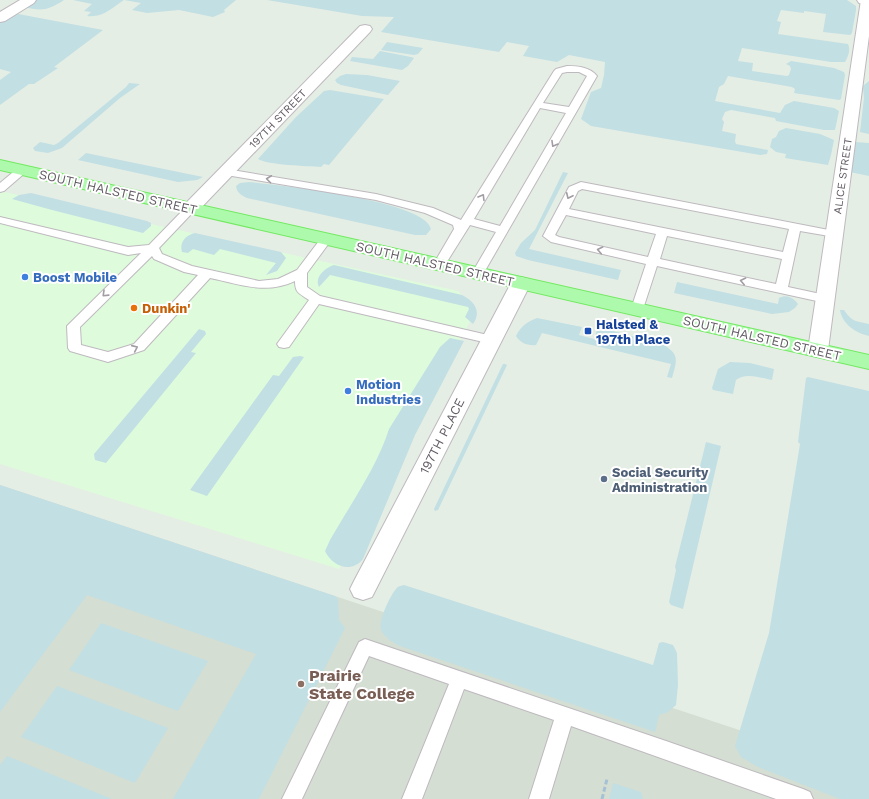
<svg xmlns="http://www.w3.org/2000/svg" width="869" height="799" viewBox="0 0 869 799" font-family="'Work Sans',sans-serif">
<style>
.commercial{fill:#defcdb}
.education{fill:#d4ded2}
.green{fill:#c2dfe4}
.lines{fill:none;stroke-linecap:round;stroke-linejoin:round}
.service-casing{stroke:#beb9bf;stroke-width:2}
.minor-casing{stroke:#beb9bf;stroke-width:2}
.tertiary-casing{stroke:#beb9bf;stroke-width:2}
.primary-casing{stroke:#73e962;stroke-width:2}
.path{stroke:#a6c1d5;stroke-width:3;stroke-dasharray:5 2.5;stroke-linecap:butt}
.service{fill:#fff;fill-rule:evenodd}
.minor{fill:#fff;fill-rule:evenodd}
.tertiary{fill:#fff;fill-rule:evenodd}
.primary{fill:#adfaad;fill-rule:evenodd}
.oneway{stroke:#a19da2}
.shop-dot{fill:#3f7fe0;stroke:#fff;stroke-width:1.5}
.food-dot{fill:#e8710a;stroke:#fff;stroke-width:1.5}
.transit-dot{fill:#1a4fb4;stroke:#fff;stroke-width:1.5}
.service-dot{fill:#5c6f8a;stroke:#fff;stroke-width:1.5}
.education-dot{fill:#8d6e63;stroke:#fff;stroke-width:1.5}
.labels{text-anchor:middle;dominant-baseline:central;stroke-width:4;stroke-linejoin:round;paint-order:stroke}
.far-street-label{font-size:11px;fill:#625c64;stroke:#fff}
.street-label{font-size:13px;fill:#625c64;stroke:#fff}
.shop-label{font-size:13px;font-weight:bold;fill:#366cbe;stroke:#fff;text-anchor:start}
.food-label{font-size:13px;font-weight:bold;fill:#c56008;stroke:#fff;text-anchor:start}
.transit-label{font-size:13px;font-weight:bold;fill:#164399;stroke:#fff;text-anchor:start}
.service-label{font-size:13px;font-weight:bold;fill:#4e5e75;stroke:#fff;text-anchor:start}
.near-education-label{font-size:16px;font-weight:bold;fill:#785e54;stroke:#fff;text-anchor:start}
</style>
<rect width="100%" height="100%" fill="#e5eee4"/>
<!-- commercial -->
<path class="commercial" d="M0 191 458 291 476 310 339 569 0 464Z"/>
<!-- education -->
<path class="education" d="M0 485 869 773V799H0Z"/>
<!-- green -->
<path class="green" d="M34 0H64C47 11 42 11 23 7Z
M73 0H236L224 10 225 12 213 17 179 10 147 13 132 10 141 3 124 0C112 8 103 18 87 16L91 12 84 11 92 4Z
M267 0H847L856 6V10L852 33 850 35 823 32 826 14 804 11V13L781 10 777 21 781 22 778 34 848 44C851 50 848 57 845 62H831L742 48 738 61 753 63 752 71 787 76 789 75 791 69 790 66 786 64 791 61 834 68 844 72 845 75 841 99 839 100 794 93 795 89 792 87 728 76 724 84 719 87 715 101 780 113 785 105 794 101 834 108 839 111 835 130H824L776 121 775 118 731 110 725 112 722 119 724 122 722 131 736 134 735 141 736 144 768 150 767 154 760 155 591 126 581 119 591 92 601 88 604 75 605 62 569 55 557 62 523 56 529 46 507 42 499 52 381 32 394 17 362 16Z
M13 13 103 30 54 67 58 68 34 84H29L0 105V80L11 72 0 69V21Z
M387 42 423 48 418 54 414 55 381 50Z
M380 51 411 57 414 58 408 66 402 70 350 61 352 57 373 59Z
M346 74 367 75 400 81 388 95 341 85 337 83 335 80 340 76Z
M869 81V134L860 132 864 98 863 86Z
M129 83 140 84 120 98 62 148 48 153 35 151 33 148 40 142 54 145 58 143 126 87Z
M330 90 384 99 329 165 324 164 321 167C308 166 267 165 258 159L296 117 324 91Z
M786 128 820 134 834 140 831 155 828 165 785 158 786 154 776 152 770 147 772 139 776 137 779 131Z
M855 142 869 143V176L850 172 853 146Z
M86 153 203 177 197 180 178 182 78 160Z
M563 172 568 173 529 249 621 270 618 280 528 260 516 256 515 253 521 243 535 230Z
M249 182C276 185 425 200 431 229L426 235H415L247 198C241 195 237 193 236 186L240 183Z
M31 193 147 221 151 223V226L143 233 52 210 12 199 19 195Z
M195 233 281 252 286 258 277 271 266 275 276 263 220 249 214 255 193 249 188 253 182 252C179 242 186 235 195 233Z
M334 265 462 295C474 301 482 311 473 324L465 317 469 309 468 307 330 275 319 287C314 277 325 268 334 265Z
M677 282 778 304 779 298C786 294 793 297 798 304L795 308 789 312 772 314 674 293Z
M840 310H844C852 322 856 321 869 324V336C856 333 842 324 840 310Z
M537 318 582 327 579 335 594 339 598 327 662 344C680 354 677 360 672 378L667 377 671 364 542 333 536 345C528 346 520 343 516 336 521 326 527 322 537 318Z
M199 329 205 331 206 334 191 352 196 353 106 463 95 460 94 454Z
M450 338 464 341 415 435 363 559C351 574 332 566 325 551L330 540C350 505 377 467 389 429L440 347Z
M300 356 304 357 207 496 190 490 273 375 279 376 293 357Z
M730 362 750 363 774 369 772 380C762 378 745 372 736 380L733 394 713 390 712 388 718 369Z
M503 364H505L507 365 438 510 435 511 434 509Z
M808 377 869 391V799H840L758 767 741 757 735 746 769 633 800 444 798 442 806 378Z
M706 442 721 446 683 609 671 605 669 602 676 570 675 567Z
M0 485 335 596 338 599 339 620 345 628 259 799H173L256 654 87 595 0 712Z
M404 585 653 665 659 643 663 642 673 645 677 653 678 685 676 705 668 712 659 715 655 732 400 646C393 643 384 637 381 630 378 621 390 596 396 589 398 586 400 586 404 585Z
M101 623 208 661 178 711 69 670Z
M57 686 168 728 135 783 21 737Z
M7 756 112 799H0V765Z
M613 783 641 792 643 799H609Z"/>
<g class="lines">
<defs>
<path id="service" d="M567 66C578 66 590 67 597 76L482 276H474L472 273 496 232 470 225 443 268H435L433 265 454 229 453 225 425 213 376 200 226 175 221 172 226 169 376 194 433 208 461 220 554 71 556 69ZM567 72H579L587 76 569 107 543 103 562 73ZM540 108 566 113 500 226 474 219Z
M22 167 26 168 27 170 26 172 4 191 0 192V183L18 168Z
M581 182 839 232 841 234 839 236 835 237 800 231 788 287 830 296 832 299 830 302 826 303 657 266 643 309 641 312H633L631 309 646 264 551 242 543 236 569 187ZM582 189 789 229 783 252 569 209 578 191ZM566 215 656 234 648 257 559 237 555 235ZM667 236 782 259 776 284 660 259Z
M191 205 195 206 197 208 159 248 162 254 192 266 259 281 278 279 297 270 322 237H330L332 239 307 273V287L320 296 492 336 497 337 499 340 497 343 492 344 319 304 289 347 284 348 279 347 277 344 309 300C299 293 295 293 295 281 265 295 240 284 210 278L144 350 108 362 70 351 68 348 67 326 141 253 128 255 0 223V217L128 247 149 245 187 206ZM152 256 154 259 184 272 198 275 134 344 108 352 81 345 80 327Z
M365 639 666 741 803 789 810 792 813 799H776L571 726 549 799H529L554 720 464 689 422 799H402L449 684 369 656 302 799H282L359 642Z"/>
<path id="minor" d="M20 0H36L34 3 5 21 0 22V12Z
M861 0H869V36L828 350 825 355 818 357 811 355 808 350Z
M365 25 370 26 372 29 370 32 197 212 191 213 185 212 182 208 185 204 360 26Z
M521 277 528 279 531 283 372 597 363 600 354 597 350 589 354 581 511 283 514 279Z"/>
<path id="tertiary" d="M857 0H869V5L859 3Z"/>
<path id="primary" d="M0 160 869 355V369L0 170Z"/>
</defs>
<!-- service casing -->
<use href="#service" class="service-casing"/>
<!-- minor casing -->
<use href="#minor" class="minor-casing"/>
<!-- tertiary casing -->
<use href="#tertiary" class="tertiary-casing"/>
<!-- primary casing -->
<use href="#primary" class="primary-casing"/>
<!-- path -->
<path class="path" d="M602 799 607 779"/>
<!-- service -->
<use href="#service" class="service"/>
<!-- minor -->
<use href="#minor" class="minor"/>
<!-- tertiary -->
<use href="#tertiary" class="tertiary"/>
<!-- primary -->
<use href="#primary" class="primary"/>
</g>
<!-- one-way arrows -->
<defs><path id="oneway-chevron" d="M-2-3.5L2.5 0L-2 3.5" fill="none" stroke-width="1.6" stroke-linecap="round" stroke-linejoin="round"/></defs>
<g class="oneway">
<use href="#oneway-chevron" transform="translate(554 144) rotate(120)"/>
<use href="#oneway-chevron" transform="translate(269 179) rotate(-173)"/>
<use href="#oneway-chevron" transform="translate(569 196) rotate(115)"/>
<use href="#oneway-chevron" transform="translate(482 197) rotate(-59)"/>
<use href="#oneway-chevron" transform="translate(600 250) rotate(-168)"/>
<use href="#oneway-chevron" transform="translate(743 281) rotate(-168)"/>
<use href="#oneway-chevron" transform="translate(105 294) rotate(136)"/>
<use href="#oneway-chevron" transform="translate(135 348) rotate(-24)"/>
</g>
<!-- markers -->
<g class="shop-dot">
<circle cx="25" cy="277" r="4"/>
<circle cx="348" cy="391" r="4"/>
</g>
<circle class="food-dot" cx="134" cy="308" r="4"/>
<rect class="transit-dot" x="584" y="327" width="8" height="8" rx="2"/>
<circle class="service-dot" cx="604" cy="479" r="4"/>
<circle class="education-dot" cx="301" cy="684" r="4"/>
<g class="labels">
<!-- far-street labels -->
<g class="far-street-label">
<text transform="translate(278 119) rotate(-46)">197TH STREET</text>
<text transform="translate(843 176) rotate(-82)">ALICE STREET</text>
</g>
<!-- street labels -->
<g class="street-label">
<text transform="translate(118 192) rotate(13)">SOUTH HALSTED STREET</text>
<text transform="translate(435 264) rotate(13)">SOUTH HALSTED STREET</text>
<text transform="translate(762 338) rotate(13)">SOUTH HALSTED STREET</text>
<text transform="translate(442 436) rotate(-63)">197TH PLACE</text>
</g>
<!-- shop labels -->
<g class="shop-label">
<text x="33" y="277">Boost Mobile</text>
<text x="356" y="384">Motion<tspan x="356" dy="15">Industries</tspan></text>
</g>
<!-- food labels -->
<g class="food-label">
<text x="142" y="308">Dunkin'</text>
</g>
<!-- transit labels -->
<g class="transit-label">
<text x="596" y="324">Halsted &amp;<tspan x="596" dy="15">197th Place</tspan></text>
</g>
<!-- service labels -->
<g class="service-label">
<text x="612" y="472">Social Security<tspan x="612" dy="15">Administration</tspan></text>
</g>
<!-- near-education labels -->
<g class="near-education-label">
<text x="309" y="675">Prairie<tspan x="309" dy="18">State College</tspan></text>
</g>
</g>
</svg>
